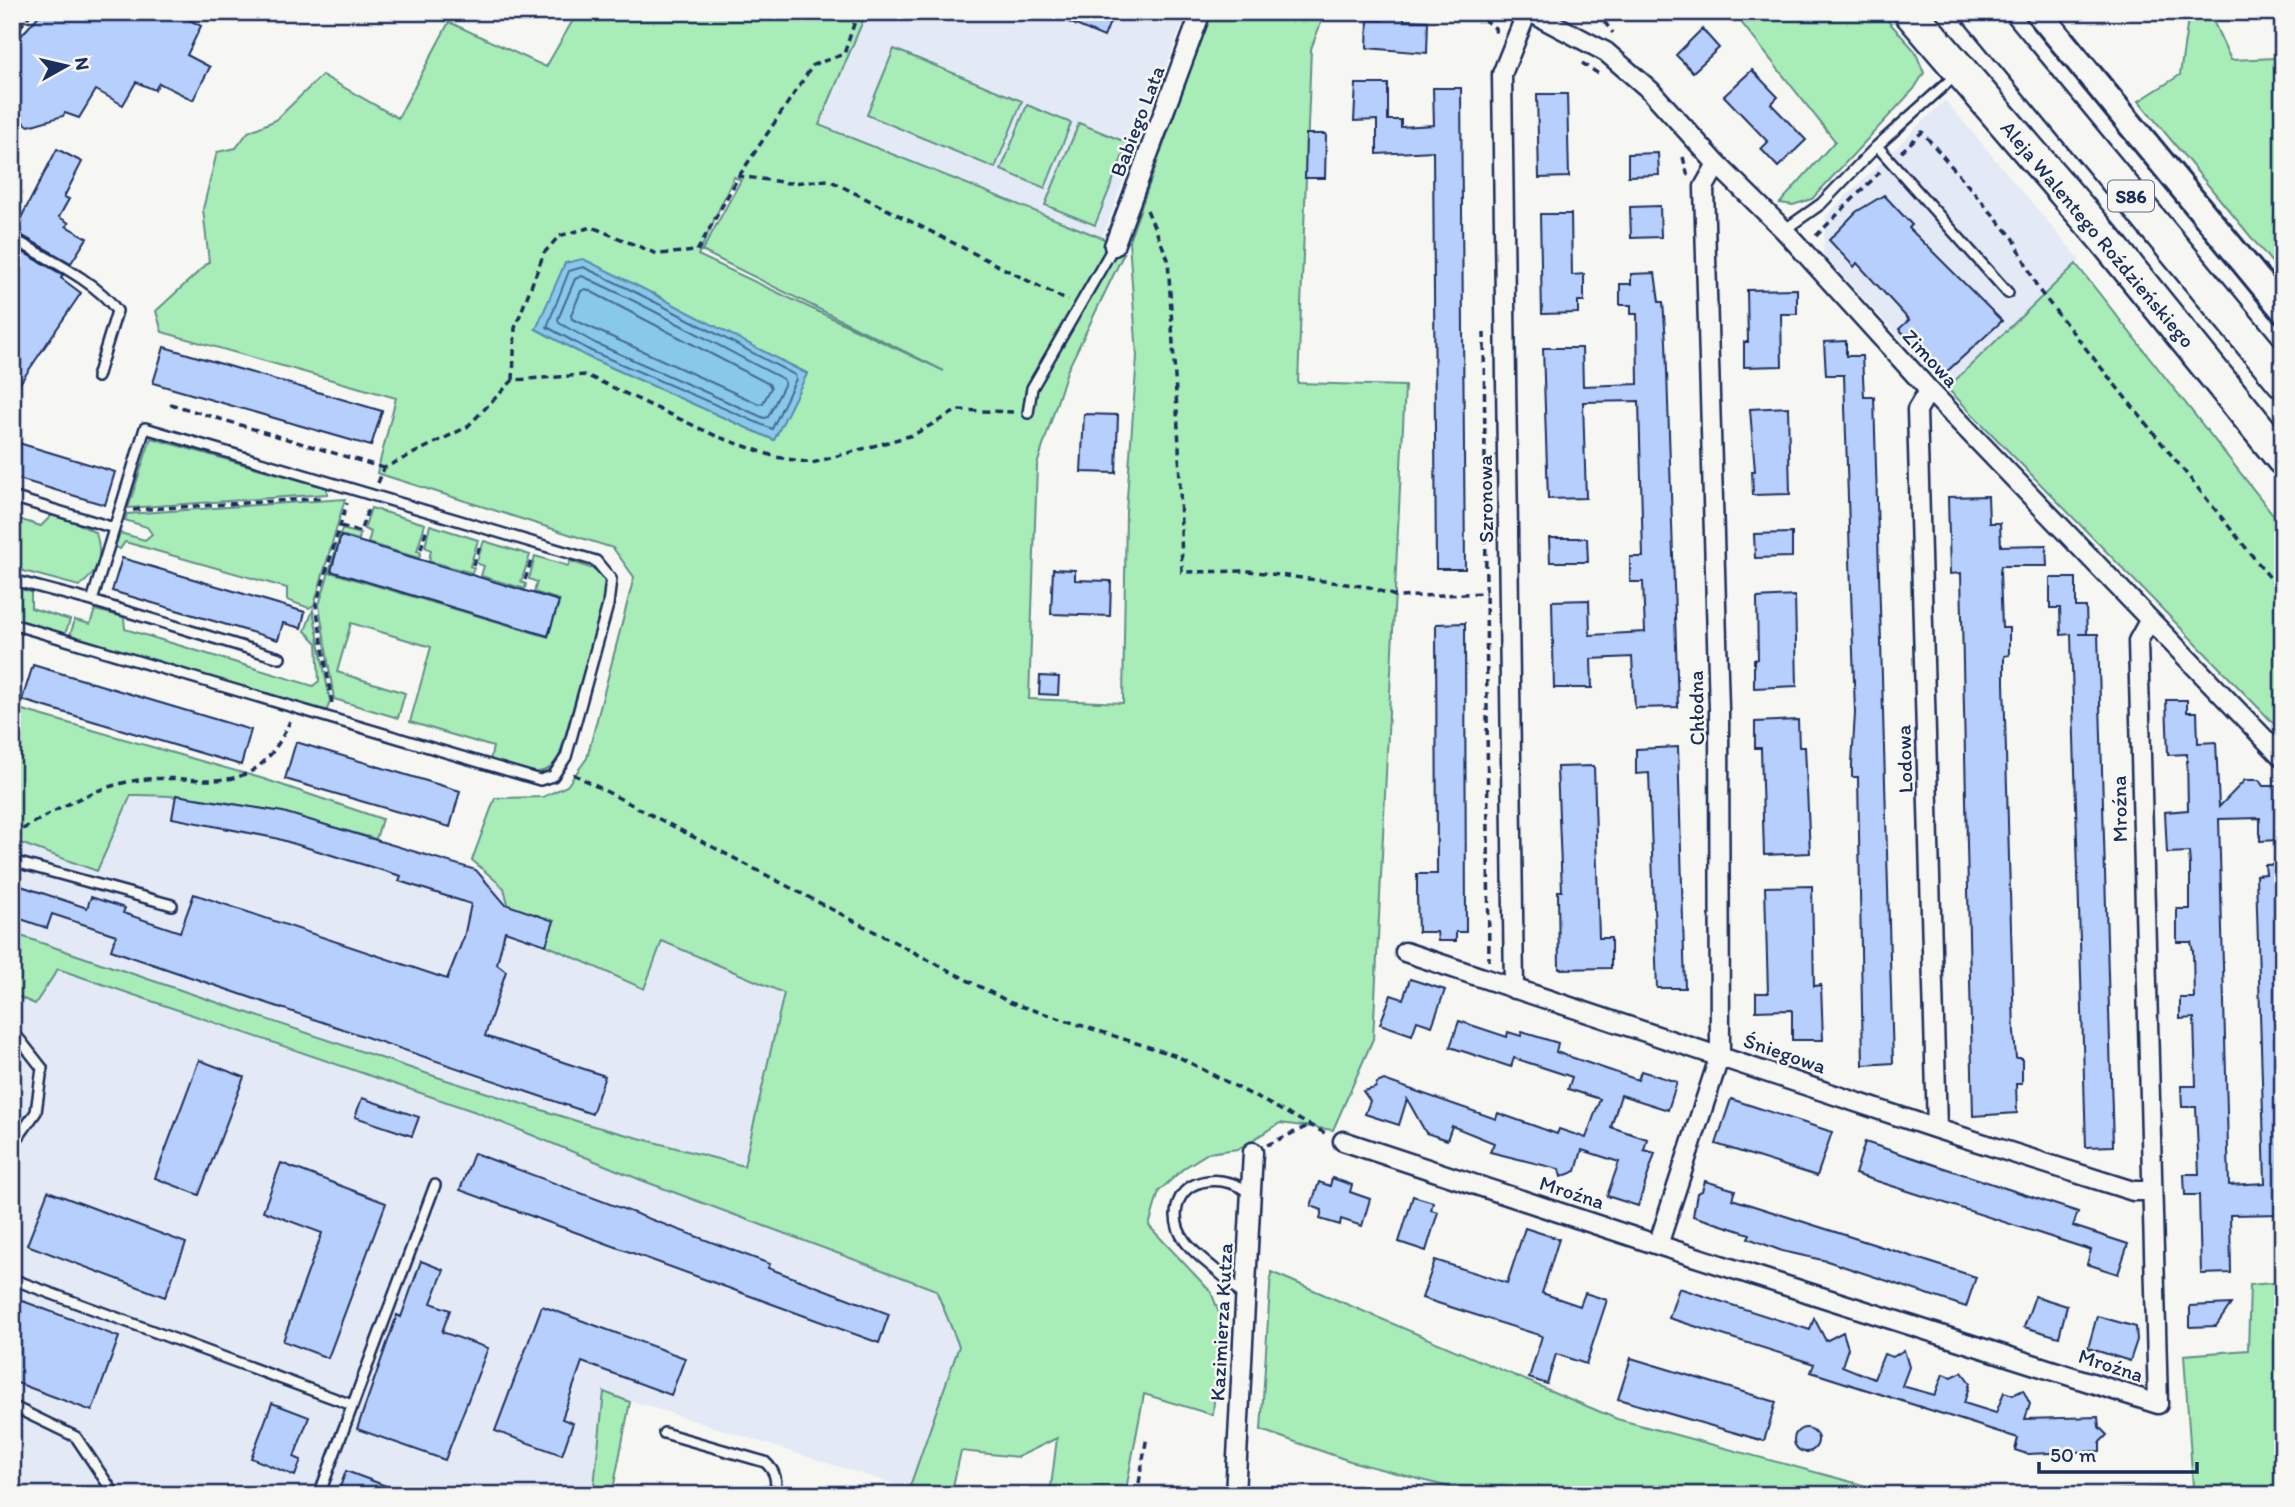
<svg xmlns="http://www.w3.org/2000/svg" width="2295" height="1507" viewBox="0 0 2295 1507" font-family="Itim,sans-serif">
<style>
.built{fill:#e3eaf5}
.green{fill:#a8ecb7;stroke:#628e8a;stroke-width:2;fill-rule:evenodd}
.water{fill:#88c8e9;stroke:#5c8bb1;stroke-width:2}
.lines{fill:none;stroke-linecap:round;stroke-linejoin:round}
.shore{stroke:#476c96;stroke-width:2}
.building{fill:#b6cffd;stroke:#1b2f5e;stroke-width:2}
.lane-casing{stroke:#1b2f5e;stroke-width:14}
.street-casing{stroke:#1b2f5e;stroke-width:23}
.secondary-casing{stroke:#1b2f5e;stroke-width:30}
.highway-casing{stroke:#1b2f5e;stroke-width:37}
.path{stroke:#1b2f5e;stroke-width:3.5;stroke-dasharray:7 5;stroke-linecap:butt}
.lane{stroke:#f6f6f2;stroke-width:9}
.street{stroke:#f6f6f2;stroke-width:18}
.secondary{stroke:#f6f6f2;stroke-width:24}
.highway{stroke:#f6f6f2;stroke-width:32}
.labels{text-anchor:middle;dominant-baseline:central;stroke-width:5;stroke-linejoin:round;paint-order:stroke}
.shield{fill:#f6f6f2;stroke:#5d6b8a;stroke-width:2}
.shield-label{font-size:19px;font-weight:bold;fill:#1b2f5e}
.street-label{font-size:21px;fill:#1b2f5e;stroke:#f6f6f2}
</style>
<rect width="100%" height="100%" fill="#f6f6f2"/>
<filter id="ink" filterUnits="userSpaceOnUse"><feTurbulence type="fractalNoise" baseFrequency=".0143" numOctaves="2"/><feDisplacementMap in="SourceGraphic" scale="14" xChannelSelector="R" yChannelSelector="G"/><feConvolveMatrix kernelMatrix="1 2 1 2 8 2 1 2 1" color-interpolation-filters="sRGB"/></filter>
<g filter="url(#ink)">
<!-- built -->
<path class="built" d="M866 12H1178L1184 19 1102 238 819 125Z
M1945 100 2080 260 1947 388 1823 255 1826 216Z
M131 795 195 796 282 811 473 869 504 888 516 931 644 988 661 941 785 993 744 1166 586 1124 440 1078 12 933V840L96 871Z
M57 969 476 1112 641 1180 936 1290 959 1346 909 1489 604 1392 593 1495H12V994L35 1003Z"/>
<!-- green -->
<path class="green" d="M573 12H703L710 16 712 12H857L865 16 819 125 1102 238 1124 253 1067 371 1037 465 1029 699 1123 703 1126 512 1137 356 1129 241 1211 12H1325L1311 49 1298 383 1405 386 1373 1039 1333 1130 1280 1123 1238 1149 1208 1153 1184 1168 1159 1191 1149 1226 1211 1292 1220 1315 1213 1415 1144 1394 1125 1495H1050L1057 1438 1018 1457 961 1451 951 1495H926L909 1489 959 1346 936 1290 641 1180 476 1112 58 969 35 1004 12 994V933L440 1078 586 1124 744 1166 784 993 662 941 644 989 515 931 504 888 472 860 495 798 543 797 567 786 587 758 634 577 613 548 377 473 396 398 162 332 156 311 209 262 203 209 217 152 236 148 248 132 276 120 322 75 398 118 449 22 546 67 576 15ZM734 177 741 180 702 251 944 371 698 255ZM654 293 679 309 807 373 774 440 588 357 536 329Z
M1733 12H1880L1915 51 1924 73 1914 89 1812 199 1793 205 1780 203 1835 141Z
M2189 12H2209L2231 60 2276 58 2283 73V276L2139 101 2180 75Z
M894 49 1022 101 995 168 867 115Z
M1027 105 1071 123 1045 188 1001 170Z
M1079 123 1128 143 1095 225 1045 205Z
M2076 264 2283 527V733L1947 388Z
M151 438 327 488V494L128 508Z
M345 499 314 605 309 608 287 600V588L125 542 120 549 115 547 120 533 145 540 152 534 147 527 125 520 127 514Z
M371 508 425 524 417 551 421 552 419 558 368 543 371 532 364 529Z
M53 514 72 520 96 533C103 555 98 574 79 586L12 568V517L41 526Z
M430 525 478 540 470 566 474 568 472 573 429 561 431 550 425 547Z
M342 529 360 534 359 540 341 535 330 572 548 637 560 600 534 592 537 582 529 579 535 556 568 566 570 561 599 571 607 586 606 593 560 754C547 786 514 767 490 760L493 747 410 722 431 647 351 623 337 672 405 693 398 718 334 699 319 605Z
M484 541 530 555 521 582 526 584 525 589 481 576 484 566 476 563Z
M12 586 31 592V608L70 620 65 634 12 618Z
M95 610 124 617 125 629 313 686 319 681 317 643 305 631 313 610 330 701 327 710 309 708 70 635 75 620 90 624Z
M12 707 264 779 382 819 376 839C293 815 219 794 131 795L97 871 12 840Z
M1271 1272 1617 1419 1900 1495H1479L1350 1461 1261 1430Z
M2283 1282V1495H1998L2193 1487 2184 1355 2248 1350 2250 1285Z
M604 1392 630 1402 612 1495H593Z"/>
<!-- water -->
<path class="water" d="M583 259C659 295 732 336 807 374L774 440 588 357 536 329 565 263Z"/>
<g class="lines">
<!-- shore -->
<path class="shore" d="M583 267C655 300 725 339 795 375L796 379 772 429 591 351 547 327 569 271Z
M582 276C651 307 716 345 783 379L785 383 768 417 764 418 595 343 559 323 558 319 575 279Z
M586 289 769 384 771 388 763 403 759 404 572 319 571 315 581 291Z"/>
</g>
<!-- building -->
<path class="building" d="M42 12H175L201 26 187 55 210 67 193 100 159 83 155 90 136 82 123 105 96 90 79 118 65 113 63 116 29 126 12 115V46Z
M1045 12H1114L1104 37Z
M1384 12H1404V20L1428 21 1427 53 1367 48 1368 20H1383Z
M1702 29 1719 48 1693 72 1676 55Z
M1752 70 1778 97 1771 104 1806 140 1778 167 1761 149 1768 142 1724 96Z
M1356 84H1388V120H1401V127L1434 125 1433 88H1461L1465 569H1436L1433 151 1377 154V120L1354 121Z
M1537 94H1567L1569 177 1539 178Z
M1306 134H1326L1325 178H1305Z
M57 149 82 162 64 197 69 199 59 217 69 223 66 226 87 238 71 263 14 231Z
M1658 153 1659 175 1628 176V154Z
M1884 195 1912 225 1909 228 2002 321 1943 375 1899 329 1909 320 1857 263 1854 267 1829 240 1856 212Z
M1660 206 1661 237 1631 238 1630 207Z
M1540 214H1571L1572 275 1584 274V301H1578V313L1542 314Z
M12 246 63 275 61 278 81 293 12 395Z
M1655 273 1659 302H1663L1666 341 1678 707 1635 708 1632 657 1591 659 1592 688H1554L1552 601 1589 600 1590 635 1645 632 1643 582H1630V557H1643L1639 401 1583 402 1586 498 1548 499 1543 348H1582L1583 386 1638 384 1637 314H1631V305H1620V284H1631V274Z
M1797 289V314H1781L1782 366 1744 367V342H1748L1747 290Z
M1846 341V356H1862L1864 397H1874L1893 1063 1863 1065 1858 777H1852V764L1855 713 1844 375H1826L1824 342Z
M164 347 382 411 371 446 153 383Z
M1788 407 1790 494 1753 495 1752 471H1755L1750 409Z
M1084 414 1118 415 1116 473 1081 472Z
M12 441 115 472 105 505 12 477Z
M1988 496 1989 523H2000L2001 546 2046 545 2047 566H2001L2000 572 2002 628H2009V655L2004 656V683L2014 1032 2016 1058H2022V1084H2016L2017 1113 1973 1116 1961 573 1950 574 1948 497Z
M1792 533V557L1755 558 1754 534Z
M341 536 559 601 548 636 331 571Z
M1549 538H1587L1588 562H1550Z
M122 558 305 612 301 628 283 623 278 640 112 591Z
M1053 569 1075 570V580L1111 581 1110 616 1051 614Z
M2050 578H2076V607H2086L2087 634H2078H2098L2113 1146 2086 1147 2071 634 2061 635 2060 608H2050Z
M1795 596 1797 686 1754 688V659H1758L1757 598Z
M1465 623 1466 932H1456V941H1438L1437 932H1418L1417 892V874H1437L1436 624Z
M33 665 251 730 241 765 22 700Z
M1040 676 1059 677 1058 695 1039 694Z
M2166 700H2187V712H2197L2198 743 2216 742 2219 807 2245 780H2259L2263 786H2277L2278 840 2260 841V818L2219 819 2229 1185 2265 1183 2256 875 2266 874 2265 865 2283 864V1214L2230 1215 2231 1273 2201 1274 2199 1195H2185L2184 1174H2199L2196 1107H2182L2181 1086H2196L2194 1018 2180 1019V998H2194L2193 951 2191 942H2177V909H2190V865L2189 852 2167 853 2165 812 2188 810 2187 754 2168 755Z
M1798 720 1799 747H1805L1810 853 1764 855 1761 748H1755V722Z
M296 742 460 791 450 827 285 779Z
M1678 747 1685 988H1657L1649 773 1636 774V749Z
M1594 766 1599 938H1611V968L1559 969 1558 891H1562L1557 767Z
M176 795 283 812 476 870 505 904 554 921 546 945 505 931 497 964 506 971 485 1036 605 1076 592 1114 111 950 116 935 52 914 47 928 12 916V883L87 908 91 897 125 908 123 913 180 932 194 894 447 979 464 937 471 904 399 881 401 876 275 838 172 818Z
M1812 886 1814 986 1821 985 1823 1040H1792V1010L1756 1011V993H1768L1765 887Z
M1410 979 1445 990 1432 1026 1417 1021 1412 1035 1380 1024 1391 995 1403 999Z
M1459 1021 1507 1037 1508 1032 1521 1036 1522 1032 1558 1043 1556 1052 1638 1080 1641 1071 1677 1082 1668 1110 1621 1095 1611 1127 1647 1139 1644 1150 1655 1153 1638 1206 1607 1196 1619 1162 1582 1150 1576 1171 1561 1177 1559 1169 1490 1152 1494 1143 1452 1126 1447 1140 1426 1133 1407 1099 1399 1125 1365 1114 1370 1101 1363 1091 1375 1088 1377 1083 1384 1080 1496 1119 1498 1113 1557 1134 1559 1129 1586 1138 1600 1099 1568 1089 1572 1077 1514 1058 1511 1067 1450 1047Z
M199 1060 244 1077 199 1195 155 1178Z
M362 1098 419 1117 412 1136 355 1117Z
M1731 1099 1832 1132 1817 1176 1716 1144Z
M1865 1142 2078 1212 2073 1226 2128 1244 2118 1274 2087 1264 2091 1250 1855 1174Z
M474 1153 770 1264 768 1268 889 1314 879 1343 460 1190Z
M281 1163 386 1203 328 1358 283 1341 322 1233 263 1211Z
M1332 1178 1352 1185 1350 1192 1370 1199 1362 1226 1341 1219 1340 1225 1320 1219 1322 1210 1311 1206 1319 1182 1330 1186Z
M1705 1181 1735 1190 1732 1199 1976 1277 1966 1307 1827 1261 1782 1251 1748 1238 1750 1234 1693 1216 1697 1193 1702 1191Z
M48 1191 186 1243 165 1297 27 1245Z
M1413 1196 1433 1202 1431 1210 1438 1212 1426 1251 1399 1242Z
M1525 1228 1559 1239 1542 1293 1580 1306 1585 1293 1607 1300 1586 1364 1556 1354 1547 1384 1529 1378 1542 1336 1422 1298 1435 1260 1507 1283Z
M421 1261 444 1270 431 1303 450 1310 442 1332 488 1348 445 1460 357 1429 397 1315 401 1317Z
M1679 1288 1810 1330 1814 1318 1826 1341 1843 1332 1848 1348 1842 1366 1874 1379 1884 1354 1893 1357 1904 1350 1909 1367 1902 1386 1935 1395 1943 1374 1952 1377 1962 1372 1970 1383 1964 1403 1996 1413 2004 1392 2013 1395 2023 1390 2030 1404 2025 1419 2098 1417 2099 1427 2107 1435 2100 1442V1451L2027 1454 2015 1450 2018 1438 1811 1372 1814 1364 1669 1318Z
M2035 1296 2067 1306 2059 1337 2024 1327Z
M12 1297 119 1337 92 1411 12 1381Z
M2231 1304 2216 1326 2190 1327V1306Z
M542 1306 685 1358 671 1395 582 1362 562 1419 573 1423 562 1455 495 1431Z
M2097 1316 2136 1327 2137 1340 2130 1361 2088 1348Z
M1631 1358 1776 1402 1764 1441 1618 1399Z
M272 1403 309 1417 294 1457 301 1460 295 1476 251 1458Z
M1794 1440a12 12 0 1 1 24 0a12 12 0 1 1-24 0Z
M346 1471 405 1493V1495H337Z"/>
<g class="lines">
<defs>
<path id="lane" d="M1877 146 2008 293
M1784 230 1821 204 1877 146 1956 75
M12 238C44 257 97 281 117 311L97 377
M1028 413 1032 388 1114 246
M12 497 114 528
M12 580 92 601
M12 624 540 780 553 776 566 757 608 605 611 579 596 561 145 428 92 601 280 658
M12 861 172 905
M12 1146 36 1112 42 1068 20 1040
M12 1279 352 1405
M1242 1296C1224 1267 1168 1249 1177 1207 1184 1174 1229 1175 1249 1193
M12 1406 76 1437 115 1495
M664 1433 765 1462C776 1472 777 1480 775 1495
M319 1495 435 1185"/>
<path id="street" d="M1530 12 1606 52 1651 91 1717 164 1784 230 1929 390 2283 758
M1114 246 1201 12
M1929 390 1917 410 1937 1129
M1405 952 1937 1129 2133 1191H2150
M1514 989 1502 74 1527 12
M1343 1141 1658 1245 2158 1404 2138 641 2149 621
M1658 1245 1720 1055 1719 709 1704 187 1717 164
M1235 1495 1253 1152"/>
<path id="secondary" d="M2038 12 2283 310"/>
<path id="highway" d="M1910 12 2104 238 2283 459
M1978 12 2283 381"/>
</defs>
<!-- lane casing -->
<use href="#lane" class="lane-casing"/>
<!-- street casing -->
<use href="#street" class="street-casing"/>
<!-- secondary casing -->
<use href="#secondary" class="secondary-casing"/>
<!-- highway casing -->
<use href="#highway" class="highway-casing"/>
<!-- path -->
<path class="path" d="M1474 12 1495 28 1496 35
M1597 12 1613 33
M12 37 32 12
M1582 63 1602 76
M1901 152 1922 132 2014 239 2038 289 2283 594
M1683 157 1688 177
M739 176 813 65 844 54 858 12
M1147 210 1168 259 1179 445 1182 572 1249 571 1369 587 1398 597 1486 593
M1816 236 1880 172
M1484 332 1489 961
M513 380 515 328 544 253 559 236 592 227 657 254 697 251 739 176 789 183 829 180 1068 301
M170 404 384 468
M378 483 384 468 467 427 513 380 586 375 716 436 776 457 812 463 913 435 958 410 1013 412
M133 510 324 498
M341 526 360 532 368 509
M421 549 427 527
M473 565 481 543
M525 580 532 558
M332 703 316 605 347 503
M573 774 1011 1003 1177 1056 1325 1133
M12 835C47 816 80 794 119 784 196 763 249 815 290 721
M1267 1145 1310 1125
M1137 1495 1147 1436"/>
<!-- lane -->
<use href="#lane" class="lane"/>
<!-- street -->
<use href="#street" class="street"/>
<!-- secondary -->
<use href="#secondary" class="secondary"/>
<!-- highway -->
<use href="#highway" class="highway"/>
</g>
</g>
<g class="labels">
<!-- shield labels -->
<rect class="shield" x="2108" y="180.5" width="46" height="31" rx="5"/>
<g class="shield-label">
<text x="2131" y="196">S86</text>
</g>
<!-- street labels -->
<g class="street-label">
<text transform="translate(1137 121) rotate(-69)">Babiego Lata</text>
<text transform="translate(2098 234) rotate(50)">Aleja Walentego Roździeńskiego</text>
<text transform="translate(1931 358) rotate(47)">Zimowa</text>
<text transform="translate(1485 499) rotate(-91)">Szronowa</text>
<text transform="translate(1696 708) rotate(-91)">Chłodna</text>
<text transform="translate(1904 759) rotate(-92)">Lodowa</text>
<text transform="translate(2119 809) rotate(-91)">Mroźna</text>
<text transform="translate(1785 1053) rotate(19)">Śniegowa</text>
<text transform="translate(1572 1192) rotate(18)">Mroźna</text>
<text transform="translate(1221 1322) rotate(-87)">Kazimierza Kutza</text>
<text transform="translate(2111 1365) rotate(18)">Mroźna</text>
</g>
</g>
<!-- margin -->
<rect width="2295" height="1507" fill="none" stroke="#f6f6f2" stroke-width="42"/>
<rect x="21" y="21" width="2253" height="1465" fill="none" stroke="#1b2f5e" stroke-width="2.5" filter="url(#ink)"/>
<!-- north arrow -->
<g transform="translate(66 66) rotate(82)" stroke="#f6f6f2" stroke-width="5" paint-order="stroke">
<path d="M0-5L12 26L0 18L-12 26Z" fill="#1b2f5e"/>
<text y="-10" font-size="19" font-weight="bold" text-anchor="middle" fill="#1b2f5e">N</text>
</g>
<!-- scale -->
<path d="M2039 1462v10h158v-10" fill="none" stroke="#1b2f5e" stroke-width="3.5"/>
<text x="2050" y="1462" font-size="21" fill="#1b2f5e" stroke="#f6f6f2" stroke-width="5" paint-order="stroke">50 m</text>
</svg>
